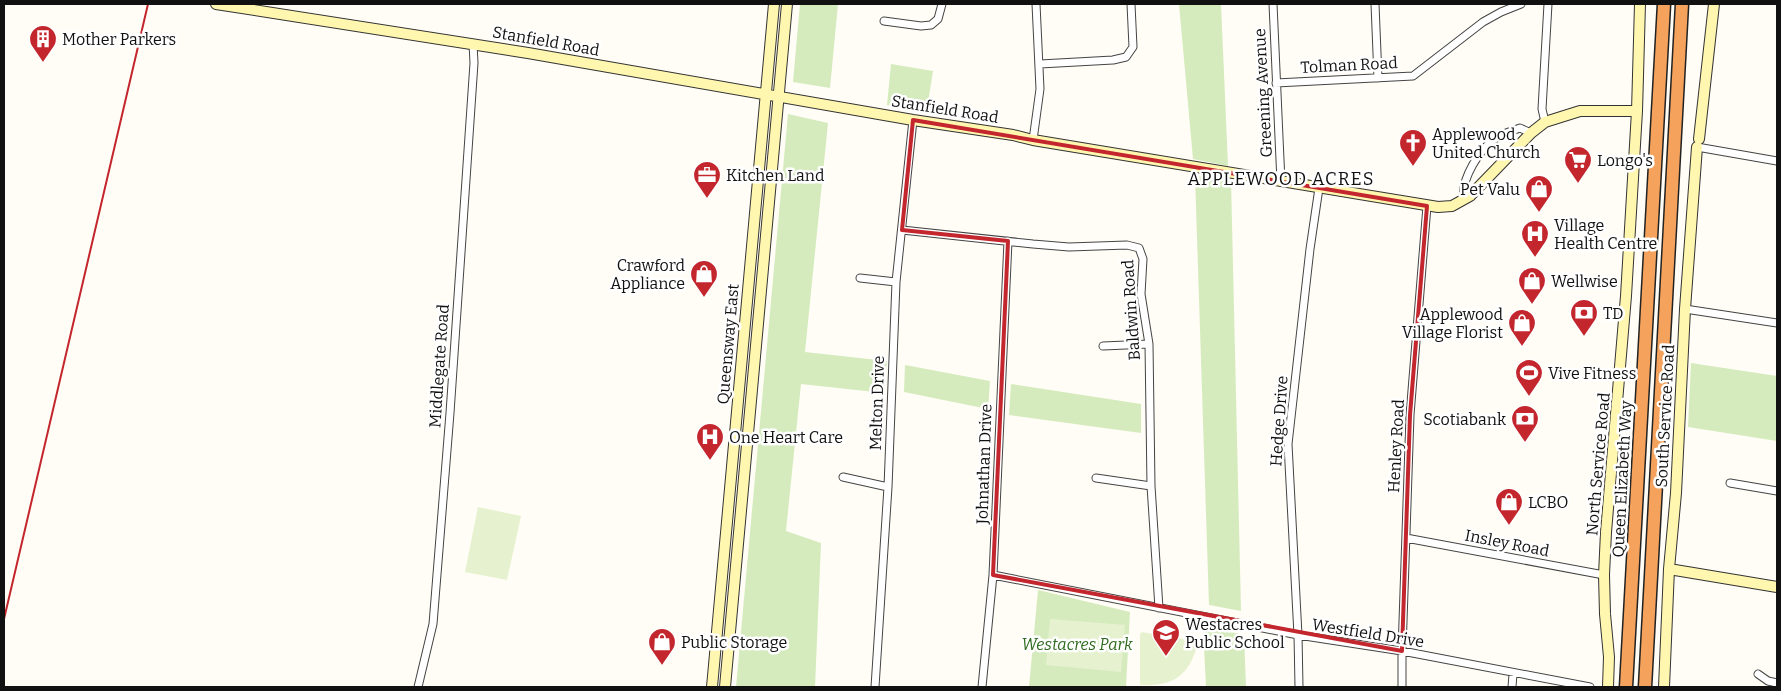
<svg xmlns="http://www.w3.org/2000/svg" width="1781" height="691" viewBox="0 0 1781 691" font-family="Bitter,serif">
<style>
.green{fill:#d5ebbd}
.pitch{fill:#e6f2cf}
.lines{fill:none;stroke-linecap:round;stroke-linejoin:round}
.street-casing{stroke:#444;stroke-width:9}
.secondary-casing{stroke:#333;stroke-width:12}
.highway-casing{stroke:#222;stroke-width:15}
.street{stroke:#fff;stroke-width:7}
.secondary{stroke:#fff6b0;stroke-width:10}
.highway{stroke:#f5a25d;stroke-width:12}
.rail{stroke:#c4262e;stroke-width:2}
.marked{fill:none;stroke:#c4262e;stroke-width:4;stroke-linejoin:round}
.labels{text-anchor:middle;dominant-baseline:central;stroke-width:5;stroke-linejoin:round;paint-order:stroke}
.poi-label{font-size:16px;fill:#111;stroke:#fff;text-anchor:start}
.street-label{font-size:16px;fill:#111;stroke:#fff}
.park-label{font-size:16px;font-style:italic;fill:#2f6b1f;stroke:#fff}
.neighbourhood-label{font-size:18px;letter-spacing:1px;fill:#111;stroke:#fff}
</style>
<rect width="100%" height="100%" fill="#fffdf5"/>
<!-- green -->
<path class="green" d="M800 4H838L830 88 793 82Z
M1179 4H1221L1228 166 1193 159Z
M891 64 933 71 927 109H912L887 105Z
M788 114 828 123 805 352 887 361 884 393 801 384 786 531 821 543 815 687H736Z
M1195 176 1231 180 1241 611 1209 605Z
M1691 363 1777 376V441L1688 427Z
M905 365 990 381 988 409 904 392Z
M1011 384 1141 404V433L1009 415Z
M1038 590 1130 612 1126 687H1029Z
M1203 626 1244 635 1246 687H1206Z"/>
<!-- pitch -->
<path class="pitch" d="M478 507 521 516 507 580 465 572Z
M1050 619 1125 625 1121 672 1046 665Z
M1142 632 1198 642C1190 675 1174 687 1140 685V634Z"/>
<g class="lines">
<defs>
<path id="street" d="M1273 4 1281 182
M1375 4 1378 78
M884 21 921 26 931 25 938 19 942 4
M1040 64 1113 60 1126 57 1133 47 1131 4
M1276 83 1413 76 1483 22 1501 12 1521 4
M1545 122 1542 109 1548 4
M1033 140 1040 89 1036 4
M1697 147 1777 161
M1464 200C1460 180 1480 147 1498 137 1504 133 1512 131 1520 128L1531 133
M902 230 1033 244 1069 247 1127 245 1139 248 1143 259 1141 294 1149 344 1151 486 1159 608
M860 278 896 282
M1685 309 1777 323
M1103 346 1149 344
M843 477 888 487
M1096 478 1151 486
M1730 483 1777 491
M1406 538 1604 575
M993 575 1298 635 1402 651 1590 687
M1758 674 1768 681 1777 683
M418 687 433 624 450 413 474 63 473 44
M875 687 888 487 896 282 913 120
M982 687 993 575 1008 241
M1299 687 1298 635 1288 444 1310 249 1319 188
M1402 687V651L1410 415 1427 206
M1512 687 1513 674"/>
<path id="secondary" d="M216 4 528 53 913 120 1013 135 1033 140 1438 207 1452 206 1470 196 1531 133 1545 122 1580 111H1637
M1699 139 1714 4
M1669 569 1777 587
M712 687 774 4
M725 687 787 4
M1608 687 1609 657 1605 614 1604 575 1606 532 1626 296 1637 111 1640 4
M1664 687 1669 569 1676 493 1685 309 1697 147"/>
<path id="highway" d="M1626 687 1664 4
M1645 687 1682 4"/>
</defs>
<!-- street casing -->
<use href="#street" class="street-casing"/>
<!-- secondary casing -->
<use href="#secondary" class="secondary-casing"/>
<!-- highway casing -->
<use href="#highway" class="highway-casing"/>
<!-- street -->
<use href="#street" class="street"/>
<!-- secondary -->
<use href="#secondary" class="secondary"/>
<!-- highway -->
<use href="#highway" class="highway"/>
<!-- rail -->
<path class="rail" d="M4 619 148 4"/>
</g>
<!-- marked area -->
<path class="marked" d="M913 120 1427 206 1410 415 1402 651 993 575 1008 241 902 230Z"/>
<!-- icons -->
<defs>
<symbol id="building-pin" viewBox="-11 -11 22 30"><path d="M0 17L-7.5 6A9.5 9.5 0 1 1 7.5 6Z" fill="#c4262e" stroke="#fff"/><path d="M-4-6H4V6H1V3H-1V6H-4ZM-2.5-4.3h1.7v1.8h-1.7ZM.8-4.3h1.7v1.8H.8ZM-2.5-1h1.7V.8h-1.7ZM.8-1h1.7V.8H.8Z" fill="#fff"/></symbol>
<symbol id="church-pin" viewBox="-11 -11 22 30"><path d="M0 17L-7.5 6A9.5 9.5 0 1 1 7.5 6Z" fill="#c4262e" stroke="#fff"/><path d="M-1.2-6h2.4v3.5h3.3v2.4h-3.3V6h-2.4V-.1h-3.3v-2.4h3.3Z" fill="#fff"/></symbol>
<symbol id="supermarket-pin" viewBox="-11 -11 22 30"><path d="M0 17L-7.5 6A9.5 9.5 0 1 1 7.5 6Z" fill="#c4262e" stroke="#fff"/><path d="M-6-5.5h2.5l.6 2H6L4.5 2H-2.5L-4.4-4H-6ZM-1.5 3.2a1.3 1.3 0 1 0 .1 0ZM3 3.2a1.3 1.3 0 1 0 .1 0Z" fill="#fff"/></symbol>
<symbol id="office-pin" viewBox="-11 -11 22 30"><path d="M0 17L-7.5 6A9.5 9.5 0 1 1 7.5 6Z" fill="#c4262e" stroke="#fff"/><path d="M-6-3h4V-5.5h4V-3h4V5H-6ZM-1-4.5V-3h2v-1.5ZM-6 0V1H6V0Z" fill="#fff"/></symbol>
<symbol id="shop-pin" viewBox="-11 -11 22 30"><path d="M0 17L-7.5 6A9.5 9.5 0 1 1 7.5 6Z" fill="#c4262e" stroke="#fff"/><path d="M-5-2.5h2.3a2.7 3.5 0 0 1 5.4 0H5L5.5 6h-11ZM-1.5-2.5h3a1.5 2.3 0 0 0-3 0Z" fill="#fff"/></symbol>
<symbol id="hospital-pin" viewBox="-11 -11 22 30"><path d="M0 17L-7.5 6A9.5 9.5 0 1 1 7.5 6Z" fill="#c4262e" stroke="#fff"/><path d="M-5-5h3v3.5h4V-5h3V5h-3V1.5h-4V5h-3Z" fill="#fff"/></symbol>
<symbol id="bank-pin" viewBox="-11 -11 22 30"><path d="M0 17L-7.5 6A9.5 9.5 0 1 1 7.5 6Z" fill="#c4262e" stroke="#fff"/><path d="M-6-4H6V4H-6ZM0-2.3a2.3 2.3 0 1 0 0 4.6a2.3 2.3 0 1 0 0-4.6Z" fill="#fff"/></symbol>
<symbol id="stadium-pin" viewBox="-11 -11 22 30"><path d="M0 17L-7.5 6A9.5 9.5 0 1 1 7.5 6Z" fill="#c4262e" stroke="#fff"/><path d="M0-5a6.5 5 0 1 0 0 10a6.5 5 0 1 0 0-10ZM-3.5-1.8h7v3.6h-7Z" fill="#fff"/></symbol>
<symbol id="school-pin" viewBox="-11 -11 22 30"><path d="M0 17L-7.5 6A9.5 9.5 0 1 1 7.5 6Z" fill="#c4262e" stroke="#fff"/><path d="M0-5L7-2L0 1L-7-2ZM-4 1L0 2.5L4 1V4Q0 6-4 4Z" fill="#fff"/></symbol>
</defs>
<g fill-rule="evenodd">
<use href="#building-pin" x="27" y="23" width="32" height="43"/>
<use href="#church-pin" x="1397" y="127" width="32" height="43"/>
<use href="#supermarket-pin" x="1562" y="144" width="32" height="43"/>
<use href="#office-pin" x="691" y="159" width="32" height="43"/>
<use href="#shop-pin" x="1523" y="173" width="32" height="43"/>
<use href="#hospital-pin" x="1519" y="218" width="32" height="43"/>
<use href="#shop-pin" x="688" y="258" width="32" height="43"/>
<use href="#shop-pin" x="1516" y="265" width="32" height="43"/>
<use href="#bank-pin" x="1568" y="297" width="32" height="43"/>
<use href="#shop-pin" x="1506" y="307" width="32" height="43"/>
<use href="#stadium-pin" x="1513" y="357" width="32" height="43"/>
<use href="#bank-pin" x="1509" y="403" width="32" height="43"/>
<use href="#hospital-pin" x="694" y="421" width="32" height="43"/>
<use href="#shop-pin" x="1493" y="486" width="32" height="43"/>
<use href="#school-pin" x="1150" y="617" width="32" height="43"/>
<use href="#shop-pin" x="646" y="626" width="32" height="43"/>
</g>
<g class="labels">
<!-- poi labels -->
<g class="poi-label">
<text x="62" y="39">Mother Parkers</text>
<text x="1432" y="134">Applewood<tspan x="1432" dy="18">United Church</tspan></text>
<text x="1597" y="160">Longo's</text>
<text x="726" y="175">Kitchen Land</text>
<text x="1520" y="189" text-anchor="end">Pet Valu</text>
<text x="1554" y="225">Village<tspan x="1554" dy="18">Health Centre</tspan></text>
<text x="685" y="265" text-anchor="end">Crawford<tspan x="685" dy="18">Appliance</tspan></text>
<text x="1551" y="281">Wellwise</text>
<text x="1603" y="313">TD</text>
<text x="1503" y="314" text-anchor="end">Applewood<tspan x="1503" dy="18">Village Florist</tspan></text>
<text x="1548" y="373">Vive Fitness</text>
<text x="1506" y="419" text-anchor="end">Scotiabank</text>
<text x="729" y="437">One Heart Care</text>
<text x="1528" y="502">LCBO</text>
<text x="1185" y="624">Westacres<tspan x="1185" dy="18">Public School</tspan></text>
<text x="681" y="642">Public Storage</text>
</g>
<!-- street labels -->
<g class="street-label">
<text transform="translate(546 41) rotate(10)">Stanfield Road</text>
<text transform="translate(1349 65) rotate(-3)">Tolman Road</text>
<text transform="translate(1263 93) rotate(-93)">Greening Avenue</text>
<text transform="translate(945 109) rotate(9)">Stanfield Road</text>
<text transform="translate(1131 310) rotate(-94)">Baldwin Road</text>
<text transform="translate(728 344) rotate(-85)">Queensway East</text>
<text transform="translate(439 366) rotate(-86)">Middlegate Road</text>
<text transform="translate(877 403) rotate(-88)">Melton Drive</text>
<text transform="translate(1665 416) rotate(-87)">South Service Road</text>
<text transform="translate(1279 421) rotate(-86)">Hedge Drive</text>
<text transform="translate(1396 446) rotate(-87)">Henley Road</text>
<text transform="translate(984 464) rotate(-88)">Johnathan Drive</text>
<text transform="translate(1598 464) rotate(-85)">North Service Road</text>
<text transform="translate(1622 479) rotate(-87)">Queen Elizabeth Way</text>
<text transform="translate(1507 543) rotate(11)">Insley Road</text>
<text transform="translate(1368 633) rotate(9)">Westfield Drive</text>
</g>
<!-- park labels -->
<g class="park-label">
<text x="1077" y="644">Westacres Park</text>
</g>
<!-- neighbourhood labels -->
<g class="neighbourhood-label">
<text x="1281" y="179">APPLEWOOD ACRES</text>
</g>
</g>
<!-- border -->
<rect width="1781" height="691" fill="none" stroke="#111111" stroke-width="10"/>
</svg>
